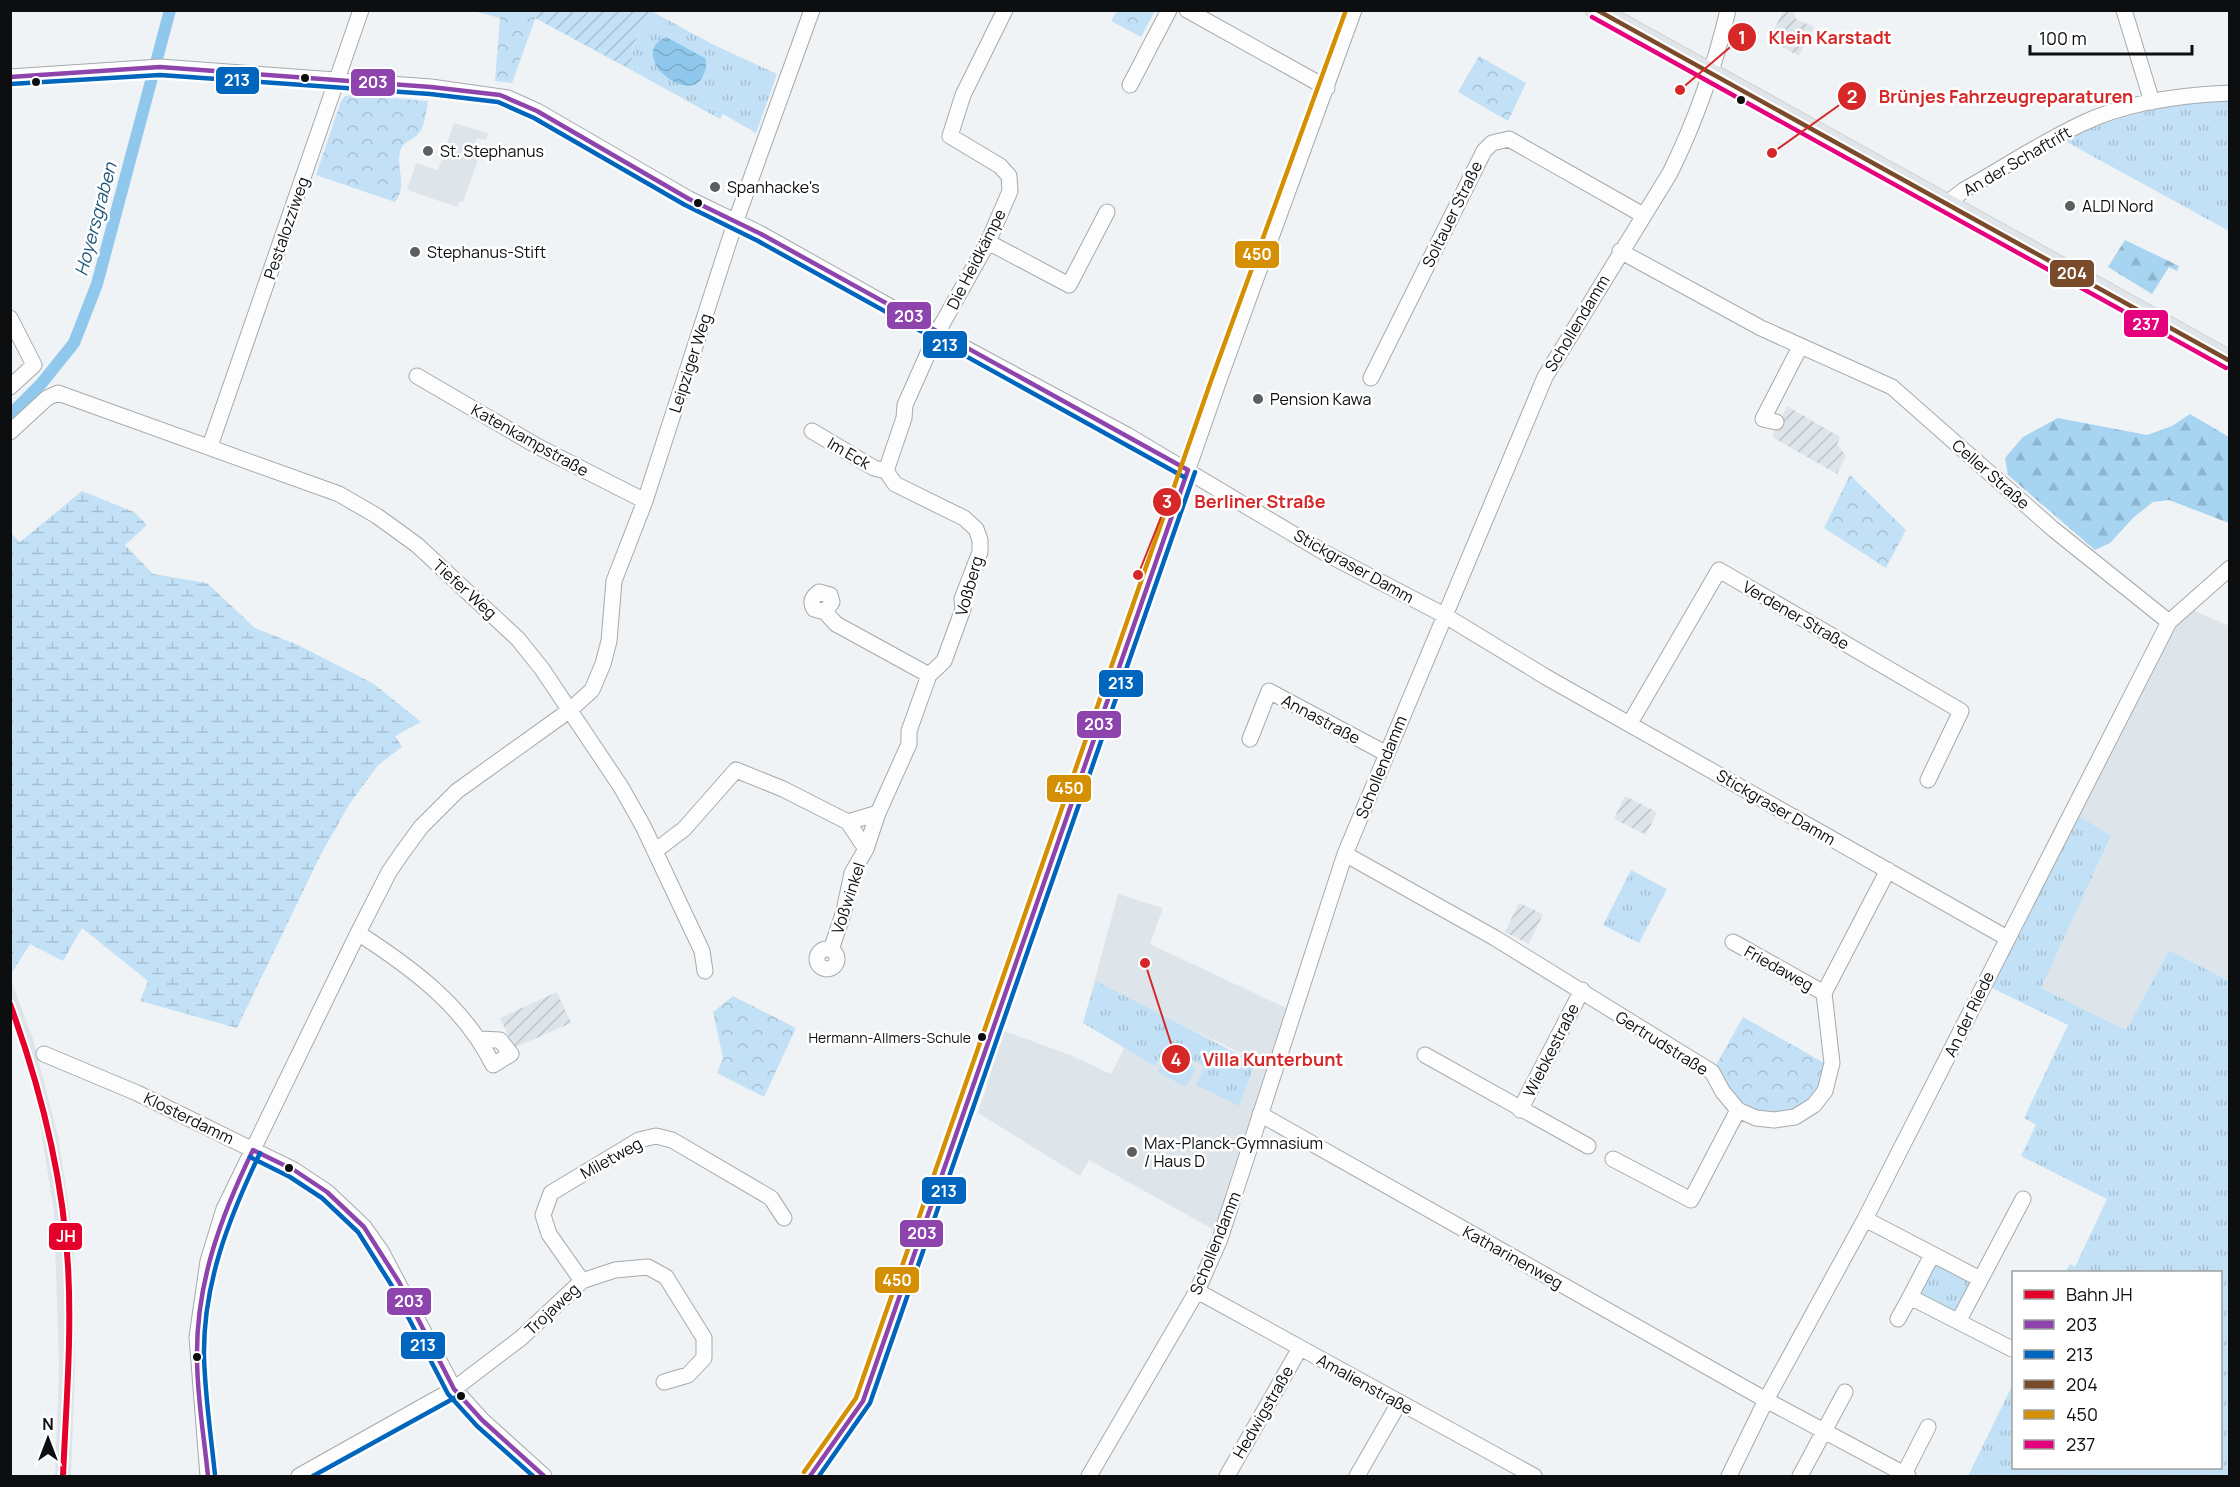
<svg xmlns="http://www.w3.org/2000/svg" width="2240" height="1487" viewBox="0 0 2240 1487" font-family="Manrope,sans-serif">
<style>
.built{fill:#dee5ea}
.industrial{fill:url(#industrial-furrows)}
.grass{fill:url(#grass-tufts)}
.forest{fill:url(#forest-firs)}
.wetland{fill:url(#wetland-marsh)}
.park{fill:url(#park-crowns)}
.garden{fill:url(#garden-furrows)}
.pitch{fill:#c2e1f6}
.water{fill:url(#water-waves)}
.lines{fill:none;stroke-linecap:round;stroke-linejoin:round}
.canal{stroke:#8fc8ec;stroke-width:12}
.minor-casing{stroke:#a7a9aa;stroke-width:17}
.major-casing{stroke:#ced0d0;stroke-width:22}
.minor{stroke:#fdfdfe;stroke-width:15}
.major{stroke:#dfe5e8;stroke-width:20}
.bus-1-casing{stroke:#fff;stroke-width:9}
.bus-2-casing{stroke:#fff;stroke-width:9}
.bus-3-casing{stroke:#fff;stroke-width:9}
.bus-4-casing{stroke:#fff;stroke-width:9}
.bus-5-casing{stroke:#fff;stroke-width:9}
.bus-1{stroke:#8e44ad;stroke-width:4.5}
.bus-2{stroke:#0065bd;stroke-width:4.5}
.bus-3{stroke:#7a4b2a;stroke-width:4.5}
.bus-4{stroke:#d48f02;stroke-width:4.5}
.bus-5{stroke:#e5007d;stroke-width:4.5}
.rail-1-casing{stroke:#fff;stroke-width:10}
.rail-1{stroke:#e4002b;stroke-width:6}
.bus-dot{fill:#0c0e0f;stroke:#fff;stroke-width:2}
.poi-dot{fill:#5c5e60;stroke:#fff;stroke-width:2}
.labels{text-anchor:middle;dominant-baseline:central;stroke-width:5;stroke-linejoin:round;paint-order:stroke}
.bus-label{font-size:14px;fill:#0c0e0f;stroke:#fff;text-anchor:end}
.poi-label{font-size:16px;fill:#0c0e0f;stroke:#fff;text-anchor:start}
.street-label{font-size:16px;fill:#0c0e0f;stroke:#fff}
.water-label{font-size:18px;font-style:italic;fill:#1c587b;stroke:#fff}
.leader{fill:none;stroke:#d62828;stroke-width:2}
.callout-dot{fill:#d62828;stroke:#fff;stroke-width:2}
.mark-label{font-size:18px;text-anchor:middle;font-weight:bold;fill:#fff}
.callout-label{font-size:18px;text-anchor:middle;font-weight:bold;fill:#d62828;stroke:#fff;stroke-width:5;stroke-linejoin:round;paint-order:stroke}
.line-badge{stroke:#fff;stroke-width:2}
.badge-label{font-size:16px;text-anchor:middle;font-weight:bold;fill:#fff}
</style>
<defs>
<pattern id="industrial-furrows" width="10" height="10" patternUnits="userSpaceOnUse" patternTransform="scale(1.5)"><rect width="10" height="10" fill="#dee5ea"/><path d="M-1 1l2-2M0 10L10 0M9 11l2-2" fill="none" stroke="#bdc3c8"/></pattern>
<pattern id="grass-tufts" width="24" height="20" patternUnits="userSpaceOnUse" patternTransform="scale(1.5)"><rect width="24" height="20" fill="#c2e1f6"/><path d="M3 7l-1-3M5 7V3M7 7l1-3M15 17l-1-3M17 17v-4M19 17l1-3" fill="none" stroke="#a6c0d2"/></pattern>
<pattern id="forest-firs" width="22" height="20" patternUnits="userSpaceOnUse" patternTransform="scale(1.5)"><rect width="22" height="20" fill="#a6d4f1"/><path d="M5 1l3.5 6h-7zM16 11l3.5 6h-7z" fill="#8eb5cd"/></pattern>
<pattern id="wetland-marsh" width="20" height="14" patternUnits="userSpaceOnUse" patternTransform="scale(1.5)"><rect width="20" height="14" fill="#c2e1f6"/><path d="M1 5h8M5 5V1M11 12h8M15 12V8" fill="none" stroke="#a6c0d2"/></pattern>
<pattern id="park-crowns" width="20" height="18" patternUnits="userSpaceOnUse" patternTransform="scale(1.5)"><rect width="20" height="18" fill="#c2e1f6"/><path d="M2 6a3 3 0 1 1 6 0M12 15a3 3 0 1 1 6 0" fill="none" stroke="#a6c0d2"/></pattern>
<pattern id="garden-furrows" width="10" height="10" patternUnits="userSpaceOnUse" patternTransform="scale(1.5)"><rect width="10" height="10" fill="#c2e1f6"/><path d="M-1 1l2-2M0 10L10 0M9 11l2-2" fill="none" stroke="#a6c0d2"/></pattern>
<pattern id="water-waves" width="16" height="10" patternUnits="userSpaceOnUse" patternTransform="scale(1.5)"><rect width="16" height="10" fill="#8fc8ec"/><path d="M0 5q4-4 8 0t8 0" fill="none" stroke="#7aabc9"/></pattern>
</defs>
<rect width="100%" height="100%" fill="#f0f3f5"/>
<!-- built -->
<path class="built" d="M454 123 488 133 486 140 477 138 474 148 481 151 463 202 460 201 457 207 407 190 416 163 438 170Z
M2193 610 2229 626V981L2169 950 2126 1030 2040 988 2111 837 2076 814 2173 628Z
M1118 894 1163 908 1150 944 1286 1008 1267 1066 1183 1025 1266 1069 1214 1230 1089 1160 1080 1176 978 1113 1004 1031 1070 1055 1111 1074 1125 1046 1083 1023Z
M10 977 33 1039 58 1136 73 1234 75 1368 71 1476H55L59 1368 54 1212 35 1093 11 1019Z"/>
<!-- industrial -->
<path class="industrial" d="M1783 11H1793L1796 19 1814 27 1799 56 1769 40Z
M1787 406 1840 437 1837 444 1846 456 1837 474 1772 437Z
M1625 796 1657 812 1646 835 1614 819Z
M1519 903 1543 914 1529 944 1505 932Z
M557 992 571 1023 514 1048 500 1018Z"/>
<!-- grass -->
<path class="grass" d="M651 11 714 45 777 74 756 133 723 114 720 119 633 71C628 47 640 31 651 11Z
M2229 98V231L2063 140C2119 114 2168 105 2229 98Z
M2076 814 2111 836 2041 988 2126 1030 2169 950 2229 981V1476H1968L2013 1384 2014 1468H2220V1272H2065L2070 1264 2075 1267 2107 1199 2021 1156 2036 1125 2024 1118 2068 1025 1988 986Z
M1631 870 1667 889 1639 943 1603 925Z
M1096 981 1255 1063 1239 1106 1196 1085 1205 1066 1165 1047 1155 1066 1083 1023Z
M1941 1264 1946 1266 1945 1270 1962 1278H1969L1970 1285 1959 1308 1953 1310 1929 1298H1922L1920 1291 1932 1266Z"/>
<!-- forest -->
<path class="forest" d="M2125 240 2179 266 2177 271 2169 267 2152 294 2108 267Z
M2190 414 2229 437V523L2169 500 2153 502 2134 517 2110 543 2095 550 2008 475 2005 458 2023 437 2058 418 2147 435 2172 426Z"/>
<!-- wetland -->
<path class="wetland" d="M82 491 134 512 147 525 125 545 153 574 207 583 255 628 298 645 374 684 421 722 395 736 402 747 378 765 349 805 321 854 237 1028 140 1001 148 981 82 928 63 961 30 944 11 974V533L20 542Z"/>
<!-- park -->
<path class="park" d="M473 11H538L512 83 495 81 500 18Z
M1117 11V10L1155 11 1141 37 1111 21Z
M1479 56 1526 83 1508 121 1458 92Z
M351 95 428 101C426 112 425 129 416 136 409 142 402 142 400 152 396 170 408 185 395 202L316 175 341 101 345 96Z
M1850 475 1906 530 1886 568 1824 528Z
M733 996 796 1028 764 1097 717 1073 723 1058 713 1012Z
M1743 1017 1826 1064C1823 1077 1821 1088 1812 1099 1792 1121 1750 1119 1732 1096 1725 1087 1720 1076 1715 1067Z"/>
<!-- garden -->
<path class="garden" d="M538 10H650L651 11C640 31 628 47 633 71L535 18Z"/>
<!-- pitch -->
<path class="pitch" d="M1168 1053 1196 1069 1186 1087 1157 1072Z"/>
<!-- water -->
<path class="water" d="M666 37 705 58C707 65 706 70 703 76 689 107 626 55 666 37Z"/>
<g class="lines">
<!-- canal -->
<path class="canal" d="M10 415 41 384 74 343 97 284 170 10"/>
<defs>
<path id="minor" d="M1187 10 1327 88
M2124 10 2152 102
M10 77 160 67 431 87 508 98 537 111 689 199 761 234 937 333 1127 435 1325 553 1444 615 1546 677 2007 938
M1130 85 1169 10
M1946 204 1964 190C2003 168 2041 143 2081 124 2126 102 2180 95 2230 93
M988 242 1069 285 1107 212
M1620 251 1761 328 1892 387 2053 529 2169 622
M10 318 34 365 10 387
M417 376 537 446 645 501
M1371 378 1484 151 1492 143 1509 139 1643 215
M1776 422 1763 419 1800 347
M812 431 874 468 886 471
M10 432 47 398 58 393 339 494 377 516 417 545 518 639 542 669 621 787 643 826 702 951 705 971
M210 446 361 10
M825 612 832 602 830 595 819 592C812 597 810 602 814 609L825 612 836 624 929 675
M1630 723 1719 570 1961 711 1928 780
M1250 739 1269 691 1387 754
M848 822 866 849
M655 851 684 829 736 770 783 789 848 822 878 813 909 744V731L929 675 944 661 963 609 962 599 980 552V540L976 529 964 518 895 484 886 471 904 418 905 405 937 333 988 242 1010 191 1009 176 1000 166 950 136 963 95 1005 10
M1345 854 1495 938 1712 1072 1723 1092 1738 1110 1756 1118 1774 1120 1795 1117 1814 1105 1825 1091 1832 1063 1824 993 1888 870
M358 933C412 968 464 1006 493 1065L511 1054 500 1040 480 1039
M1733 942 1824 993
M817 959a10 10 0 1 1 20 0a10 10 0 1 1-20 0Z
M831 950 844 911 852 873 866 849 878 813
M44 1054 137 1093 294 1170 327 1192 364 1227 381 1251 454 1389 482 1420 544 1476
M1425 1055 1588 1146
M1520 1110 1582 990
M1260 1114 1766 1400 1908 1476
M1613 1159 1691 1200 1738 1110
M1865 1219 1980 1279
M1932 1255 1910 1297 2012 1349
M582 1281 549 1234 543 1215 551 1193 639 1140 656 1136 672 1140 771 1198 784 1218
M1197 1291 1534 1476
M1898 1319 1910 1297
M1959 1320 2023 1199
M208 1476 197 1337 208 1261 224 1209 358 933 389 872 402 853 421 827 457 791 570 710 592 690 603 664 609 641 614 581 645 501 735 223 812 10
M299 1476 454 1389 521 1338 582 1281 615 1270 648 1267 666 1277 704 1338V1358L688 1375 664 1382
M810 1476 863 1401 1219 380 1354 10
M1089 1476 1197 1291 1220 1239 1345 854 1545 377 1670 173C1695 122 1715 66 1728 10
M1227 1476 1300 1348
M1357 1476 1399 1403
M1729 1476 1766 1400 1865 1219 2169 622 2230 568
M1800 1476 1845 1392
M1903 1476 1928 1427"/>
<path id="major" d="M1596 10 2230 361"/>
</defs>
<!-- minor casing -->
<use href="#minor" class="minor-casing"/>
<!-- major casing -->
<use href="#major" class="major-casing"/>
<!-- minor -->
<use href="#minor" class="minor"/>
<!-- major -->
<use href="#major" class="major"/>
<defs>
<path id="bus-1" d="M10 77 160 67 431 87 500 95 537 111 689 199 761 234 1188 470
M253 1150 294 1170 327 1192 364 1227 399 1282 454 1389 482 1420 544 1476
M208 1476C204 1436 197 1397 197 1357 196 1283 221 1216 253 1150
M810 1476 863 1401 1188 470"/>
<path id="bus-2" d="M10 84 160 75 430 94 498 102 534 118 685 205 758 241 1184 477
M250 1157 290 1177 322 1198 358 1232 392 1286 448 1394 477 1426 533 1476
M215 1475C211 1436 205 1396 204 1356 203 1283 229 1218 260 1153
M313 1476 458 1396
M819 1476 870 1403 1195 472"/>
<path id="bus-3" d="M1597 10 2230 361"/>
<path id="bus-4" d="M804 1472 856 1398 1212 378 1346 10"/>
<path id="bus-5" d="M1592 17 2226 368"/>
</defs>
<!-- bus-1 casing -->
<use href="#bus-1" class="bus-1-casing"/>
<!-- bus-2 casing -->
<use href="#bus-2" class="bus-2-casing"/>
<!-- bus-3 casing -->
<use href="#bus-3" class="bus-3-casing"/>
<!-- bus-4 casing -->
<use href="#bus-4" class="bus-4-casing"/>
<!-- bus-5 casing -->
<use href="#bus-5" class="bus-5-casing"/>
<!-- bus-1 -->
<use href="#bus-1" class="bus-1"/>
<!-- bus-2 -->
<use href="#bus-2" class="bus-2"/>
<!-- bus-3 -->
<use href="#bus-3" class="bus-3"/>
<!-- bus-4 -->
<use href="#bus-4" class="bus-4"/>
<!-- bus-5 -->
<use href="#bus-5" class="bus-5"/>
<defs>
<path id="rail-1" d="M10 1004C41 1089 63 1176 68 1266 72 1336 66 1406 63 1476"/>
</defs>
<!-- rail-1 casing -->
<use href="#rail-1" class="rail-1-casing"/>
<!-- rail-1 -->
<use href="#rail-1" class="rail-1"/>
</g>
<!-- markers -->
<g class="bus-dot">
<circle cx="305" cy="78" r="5"/>
<circle cx="36" cy="82" r="5"/>
<circle cx="1741" cy="100" r="5"/>
<circle cx="698" cy="203" r="5"/>
<circle cx="982" cy="1037" r="5"/>
<circle cx="289" cy="1168" r="5"/>
<circle cx="197" cy="1357" r="5"/>
<circle cx="461" cy="1396" r="5"/>
</g>
<g class="poi-dot">
<circle cx="428" cy="151" r="6"/>
<circle cx="715" cy="187" r="6"/>
<circle cx="2070" cy="206" r="6"/>
<circle cx="415" cy="252" r="6"/>
<circle cx="1258" cy="399" r="6"/>
<circle cx="1132" cy="1152" r="6"/>
</g>
<g class="labels">
<!-- bus labels -->
<g class="bus-label">
<text x="971" y="1037">Hermann-Allmers-Schule</text>
</g>
<!-- poi labels -->
<g class="poi-label">
<text x="440" y="151">St. Stephanus</text>
<text x="727" y="187">Spanhacke's</text>
<text x="2082" y="206">ALDI Nord</text>
<text x="427" y="252">Stephanus-Stift</text>
<text x="1270" y="399">Pension Kawa</text>
<text x="1144" y="1143">Max-Planck-Gymnasium<tspan x="1144" dy="18">/ Haus D</tspan></text>
</g>
<!-- street labels -->
<g class="street-label">
<text transform="translate(2017 161) rotate(-30)">An der Schaftrift</text>
<text transform="translate(1452 214) rotate(-64)">Soltauer Straße</text>
<text transform="translate(286 228) rotate(-71)">Pestalozziweg</text>
<text transform="translate(976 259) rotate(-63)">Die Heidkämpe</text>
<text transform="translate(1577 323) rotate(-59)">Schollendamm</text>
<text transform="translate(690 363) rotate(-72)">Leipziger Weg</text>
<text transform="translate(530 440) rotate(29)">Katenkampstraße</text>
<text transform="translate(849 453) rotate(30)">Im Eck</text>
<text transform="translate(1991 474) rotate(41)">Celler Straße</text>
<text transform="translate(1354 566) rotate(29)">Stickgraser Damm</text>
<text transform="translate(969 586) rotate(-74)">Voßberg</text>
<text transform="translate(465 589) rotate(42)">Tiefer Weg</text>
<text transform="translate(1796 615) rotate(30)">Verdener Straße</text>
<text transform="translate(1321 719) rotate(28)">Annastraße</text>
<text transform="translate(1381 767) rotate(-68)">Schollendamm</text>
<text transform="translate(1776 807) rotate(30)">Stickgraser Damm</text>
<text transform="translate(848 898) rotate(-72)">Voßwinkel</text>
<text transform="translate(1779 968) rotate(29)">Friedaweg</text>
<text transform="translate(1969 1014) rotate(-64)">An der Riede</text>
<text transform="translate(1662 1043) rotate(32)">Gertrudstraße</text>
<text transform="translate(1551 1050) rotate(-63)">Wiebkestraße</text>
<text transform="translate(189 1118) rotate(26)">Klosterdamm</text>
<text transform="translate(611 1158) rotate(-29)">Miletweg</text>
<text transform="translate(1215 1243) rotate(-68)">Schollendamm</text>
<text transform="translate(1513 1257) rotate(29)">Katharinenweg</text>
<text transform="translate(552 1309) rotate(-43)">Trojaweg</text>
<text transform="translate(1365 1384) rotate(29)">Amalienstraße</text>
<text transform="translate(1263 1412) rotate(-60)">Hedwigstraße</text>
</g>
<!-- water labels -->
<g class="water-label">
<text transform="translate(95 219) rotate(-75)">Hoyersgraben</text>
</g>
</g>
<!-- callouts -->
<path class="leader" d="M1680 90L1742 37M1772 153L1852 96M1138 575L1167 502M1145 963L1176 1059"/>
<g class="callout-dot">
<circle cx="1680" cy="90" r="6"/>
<circle cx="1772" cy="153" r="6"/>
<circle cx="1138" cy="575" r="6"/>
<circle cx="1145" cy="963" r="6"/>
<circle cx="1742" cy="37" r="15"/>
<circle cx="1852" cy="96" r="15"/>
<circle cx="1167" cy="502" r="15"/>
<circle cx="1176" cy="1059" r="15"/>
</g>
<g class="mark-label">
<text x="1742" y="44">1</text>
<text x="1852" y="103">2</text>
<text x="1167" y="508">3</text>
<text x="1176" y="1066">4</text>
</g>
<g class="callout-label">
<text x="1830" y="44">Klein Karstadt</text>
<text x="2006" y="103">Brünjes Fahrzeugreparaturen</text>
<text x="1260" y="508">Berliner Straße</text>
<text x="1273" y="1066">Villa Kunterbunt</text>
</g>
<g class="line-badge">
<rect x="215" y="66" width="45" height="29" rx="6" fill="#0065bd"/>
<rect x="350" y="68" width="46" height="29" rx="6" fill="#8e44ad"/>
<rect x="1234" y="240" width="46" height="29" rx="6" fill="#d48f02"/>
<rect x="2049" y="259" width="46" height="29" rx="6" fill="#7a4b2a"/>
<rect x="886" y="301" width="46" height="29" rx="6" fill="#8e44ad"/>
<rect x="2123" y="309" width="46" height="29" rx="6" fill="#e5007d"/>
<rect x="922" y="330" width="46" height="29" rx="6" fill="#0065bd"/>
<rect x="1098" y="669" width="46" height="29" rx="6" fill="#0065bd"/>
<rect x="1076" y="710" width="46" height="29" rx="6" fill="#8e44ad"/>
<rect x="1046" y="774" width="46" height="29" rx="6" fill="#d48f02"/>
<rect x="921" y="1176" width="46" height="29" rx="6" fill="#0065bd"/>
<rect x="899" y="1219" width="45" height="29" rx="6" fill="#8e44ad"/>
<rect x="48" y="1222" width="35" height="29" rx="6" fill="#e4002b"/>
<rect x="874" y="1266" width="46" height="28" rx="6" fill="#d48f02"/>
<rect x="386" y="1287" width="46" height="29" rx="6" fill="#8e44ad"/>
<rect x="400" y="1331" width="46" height="29" rx="6" fill="#0065bd"/>
</g>
<g class="badge-label">
<text x="237" y="86">213</text>
<text x="373" y="88">203</text>
<text x="1257" y="260">450</text>
<text x="2072" y="279">204</text>
<text x="909" y="322">203</text>
<text x="2146" y="330">237</text>
<text x="945" y="351">213</text>
<text x="1121" y="689">213</text>
<text x="1099" y="730">203</text>
<text x="1069" y="794">450</text>
<text x="944" y="1197">213</text>
<text x="922" y="1239">203</text>
<text x="66" y="1242">JH</text>
<text x="897" y="1286">450</text>
<text x="409" y="1307">203</text>
<text x="423" y="1351">213</text>
</g>
<!-- border -->
<rect width="2240" height="1487" fill="none" stroke="#0c0e0f" stroke-width="24"/>
<!-- legend -->
<rect x="2012" y="1271" width="210" height="198" fill="#ffffff" stroke="#9e9f9f" stroke-width="1.5"/>
<rect x="2024" y="1290" width="30" height="9" fill="#e4002b" stroke="#9e9f9f" stroke-width="1.5"/>
<text x="2066" y="1301" font-size="18" fill="#0c0e0f">Bahn JH</text>
<rect x="2024" y="1320" width="30" height="9" fill="#8e44ad" stroke="#9e9f9f" stroke-width="1.5"/>
<text x="2066" y="1331" font-size="18" fill="#0c0e0f">203</text>
<rect x="2024" y="1350" width="30" height="9" fill="#0065bd" stroke="#9e9f9f" stroke-width="1.5"/>
<text x="2066" y="1361" font-size="18" fill="#0c0e0f">213</text>
<rect x="2024" y="1380" width="30" height="9" fill="#7a4b2a" stroke="#9e9f9f" stroke-width="1.5"/>
<text x="2066" y="1391" font-size="18" fill="#0c0e0f">204</text>
<rect x="2024" y="1410" width="30" height="9" fill="#d48f02" stroke="#9e9f9f" stroke-width="1.5"/>
<text x="2066" y="1421" font-size="18" fill="#0c0e0f">450</text>
<rect x="2024" y="1440" width="30" height="9" fill="#e5007d" stroke="#9e9f9f" stroke-width="1.5"/>
<text x="2066" y="1451" font-size="18" fill="#0c0e0f">237</text>
<!-- north arrow -->
<g transform="translate(48 1439)" stroke="#ffffff" stroke-width="4.5" paint-order="stroke">
<path d="M0-4.5L10 22L0 15L-10 22Z" fill="#0c0e0f"/>
<text y="-9" font-size="16" font-weight="bold" text-anchor="middle" fill="#0c0e0f">N</text>
</g>
<!-- scale -->
<path d="M2030 45v9h162v-9" fill="none" stroke="#0c0e0f" stroke-width="3"/>
<text x="2039" y="45" font-size="18" fill="#0c0e0f" stroke="#ffffff" stroke-width="4.5" paint-order="stroke">100 m</text>
</svg>
